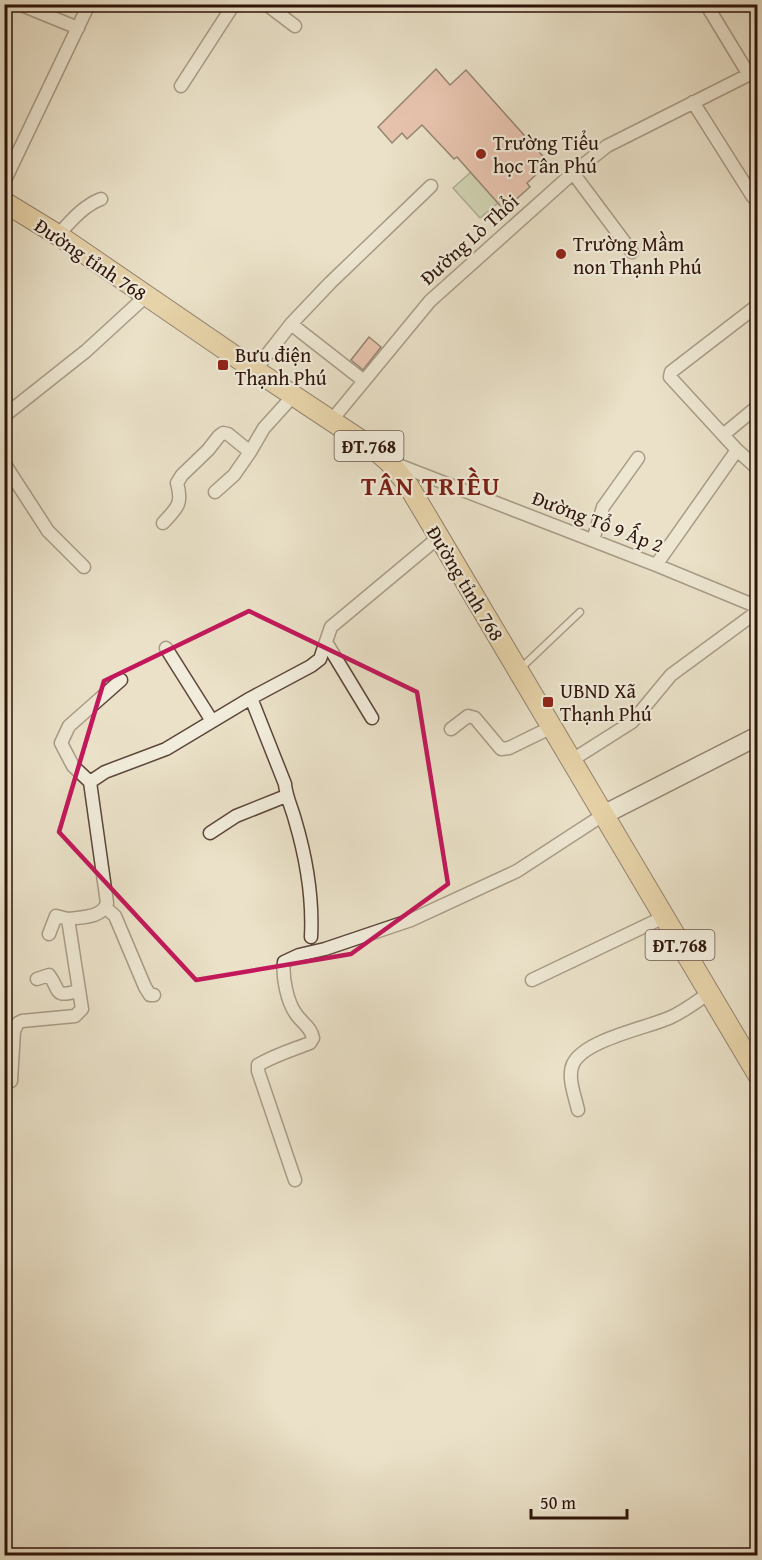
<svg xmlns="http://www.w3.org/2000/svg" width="762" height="1560" viewBox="0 0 762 1560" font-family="'Gentium Book Plus',serif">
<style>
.green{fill:#b3c399;stroke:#706b51;stroke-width:1.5}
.building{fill:#e7a191;stroke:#2d1309;stroke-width:1.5}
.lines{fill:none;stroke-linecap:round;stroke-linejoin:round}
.lane-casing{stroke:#5c4639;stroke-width:9}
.street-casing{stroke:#5c4639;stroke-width:15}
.secondary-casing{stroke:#2d1309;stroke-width:21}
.primary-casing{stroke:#2d1309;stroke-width:22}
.lane{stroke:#f1ecdb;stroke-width:6}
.street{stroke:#f1ecdb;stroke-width:12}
.secondary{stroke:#f1ecdb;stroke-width:18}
.primary{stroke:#e5c084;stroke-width:20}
.marked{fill:none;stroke:#c2185b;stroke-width:4.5;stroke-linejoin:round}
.poi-dot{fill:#8f2418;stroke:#f1ecdb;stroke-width:2}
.labels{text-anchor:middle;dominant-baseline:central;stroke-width:4.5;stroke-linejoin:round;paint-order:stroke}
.shield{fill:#f1ecdb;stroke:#685448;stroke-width:1.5}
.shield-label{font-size:18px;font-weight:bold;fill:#2d1309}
.poi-label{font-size:20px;fill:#2d1309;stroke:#f1ecdb;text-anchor:start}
.street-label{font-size:20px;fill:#2d1309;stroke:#f1ecdb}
.district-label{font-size:26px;font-weight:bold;letter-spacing:1.5px;fill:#7a1f14;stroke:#f1ecdb}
</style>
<rect width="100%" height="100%" fill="#eae1c8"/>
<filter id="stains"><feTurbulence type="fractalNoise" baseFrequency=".00333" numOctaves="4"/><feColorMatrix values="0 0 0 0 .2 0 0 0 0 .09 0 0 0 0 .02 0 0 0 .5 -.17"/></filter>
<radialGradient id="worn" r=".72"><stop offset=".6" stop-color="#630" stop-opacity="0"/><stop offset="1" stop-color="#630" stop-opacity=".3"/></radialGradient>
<!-- green -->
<path class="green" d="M471 172 498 203 480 218 453 188Z"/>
<!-- building -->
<path class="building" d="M436 69 450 85 466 70 549 163 527 183 530 187 504 210 457 157 454 159 422 125 407 139 402 133 392 143 378 127Z
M369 337 381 347 363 370 351 360Z"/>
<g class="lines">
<defs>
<path id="lane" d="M521 668 580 612"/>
<path id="street" d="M266 4 295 26
M706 4 749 75
M24 6 78 28
M181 86 234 4
M693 102 753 197
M573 173 632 252
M4 182 89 4
M58 235C71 221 83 206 101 199
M291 324 364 381
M255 370 291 324 330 283 431 186
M4 416 86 351 146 296
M331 421 430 301 573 173 607 146 758 70
M723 435 758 406
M737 450 758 469
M4 463 48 531 84 567
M393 463 656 565 758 607
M215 492 234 475 250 452
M163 523C177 508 183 504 177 483L182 475 208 450 219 436 223 433 228 434 250 452 264 428 293 396
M593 540 603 507 638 458
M656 565 737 450 670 377 671 372 758 305
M326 642 372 718
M166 648 212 721
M451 729 468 716 475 718 501 749 509 748 552 727
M572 760 632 722 671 675 758 611
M90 782 73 766 61 743 69 726 121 680
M210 833 236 816 286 796
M106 908 115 916 145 987 150 995H154
M49 934 56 916 68 919
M311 937C313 899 306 857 295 820 292 808 286 797 285 784L251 698 311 666 320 659 331 627 439 537
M37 979 49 975C61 991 53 998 78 991
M532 980 664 917
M11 1081 14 1031 18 1023 22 1021 75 1016 82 1009 68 919C82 917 102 918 107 903L90 782 105 772 166 749 251 698
M578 1110C575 1096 567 1077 573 1064 584 1040 646 1028 669 1018 683 1012 696 1002 709 993
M295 1180 258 1071V1065C275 1055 292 1050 310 1043L313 1038C311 1027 302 1023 296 1014 287 1002 282 976 284 962L299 955 325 949 411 920 517 871 603 815"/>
<path id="secondary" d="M603 815 758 736"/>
<path id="primary" d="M4 202 58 235 255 370 374 449 389 462 408 485 439 537 758 1075"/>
</defs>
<!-- lane casing -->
<use href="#lane" class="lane-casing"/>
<!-- street casing -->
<use href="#street" class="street-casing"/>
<!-- secondary casing -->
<use href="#secondary" class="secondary-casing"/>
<!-- primary casing -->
<use href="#primary" class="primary-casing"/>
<!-- lane -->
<use href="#lane" class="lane"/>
<!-- street -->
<use href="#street" class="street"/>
<!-- secondary -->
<use href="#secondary" class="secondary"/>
<!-- primary -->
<use href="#primary" class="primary"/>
</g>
<!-- marked area -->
<path d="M0 0H762V1560H0ZM249 611 417 692 448 884 351 954 196 980 59 832 104 681Z" fill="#eae1c8" fill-opacity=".55" fill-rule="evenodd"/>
<path class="marked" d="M249 611 417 692 448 884 351 954 196 980 59 832 104 681Z"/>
<!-- markers -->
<g class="poi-dot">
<circle cx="481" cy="154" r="6"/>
<circle cx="561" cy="254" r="6"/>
<rect x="217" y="359" width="12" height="12" rx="3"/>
<rect x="542" y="696" width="12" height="12" rx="3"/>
</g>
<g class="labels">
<!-- shield labels -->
<g class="shield">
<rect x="334.5" y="431" width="69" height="30" rx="4.5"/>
<rect x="645.5" y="930" width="69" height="30" rx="4.5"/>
</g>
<g class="shield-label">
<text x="369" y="446">ĐT.768</text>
<text x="680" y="945">ĐT.768</text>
</g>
<!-- poi labels -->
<g class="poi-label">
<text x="493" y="142">Trường Tiểu<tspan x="493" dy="23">học Tân Phú</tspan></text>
<text x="573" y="243">Trường Mầm<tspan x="573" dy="23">non Thạnh Phú</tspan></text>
<text x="235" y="354">Bưu điện<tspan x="235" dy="23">Thạnh Phú</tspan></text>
<text x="560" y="690">UBND Xã<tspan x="560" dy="23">Thạnh Phú</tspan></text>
</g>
<!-- street labels -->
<g class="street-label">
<text transform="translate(469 239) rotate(-42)">Đường Lò Thổi</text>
<text transform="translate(91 259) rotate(34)">Đường tỉnh 768</text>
<text transform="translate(598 521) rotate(21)">Đường Tổ 9 Ấp 2</text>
<text transform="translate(466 583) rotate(59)">Đường tỉnh 768</text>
</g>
<!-- district labels -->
<g class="district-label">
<text x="431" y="485">TÂN TRIỀU</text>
</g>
</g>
<!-- margin -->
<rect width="762" height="1560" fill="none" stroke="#eae1c8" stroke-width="24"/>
<rect x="6" y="6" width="750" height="1548" fill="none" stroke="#2d1309" stroke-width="3"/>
<rect x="12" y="12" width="738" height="1536" fill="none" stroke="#2d1309" stroke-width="1.5"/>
<!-- scale -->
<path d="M531 1509v9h96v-9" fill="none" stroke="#2d1309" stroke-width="3"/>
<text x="540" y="1509" font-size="18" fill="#2d1309" stroke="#f1ecdb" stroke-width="4.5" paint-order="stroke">50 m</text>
<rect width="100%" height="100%" filter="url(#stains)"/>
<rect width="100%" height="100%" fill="url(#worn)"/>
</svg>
